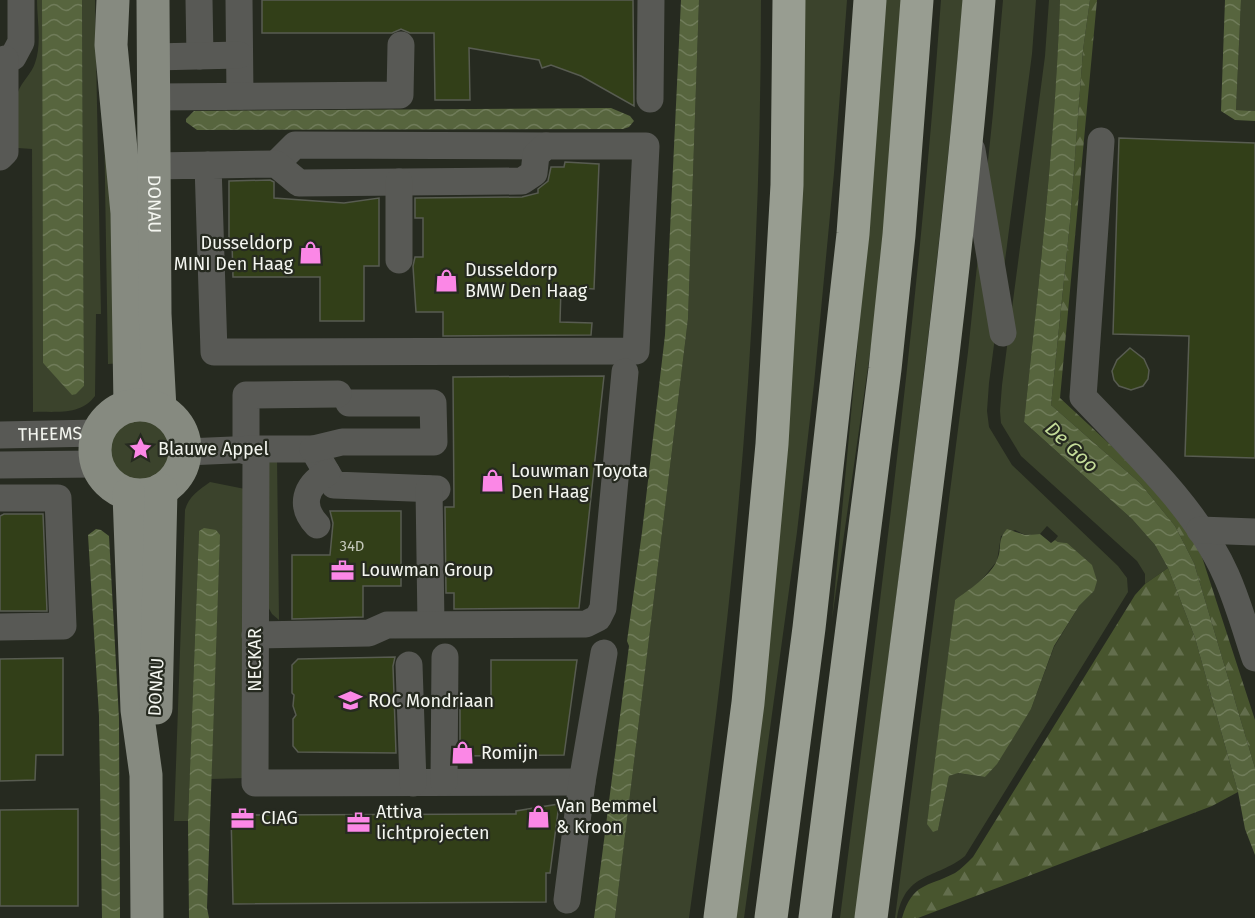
<svg xmlns="http://www.w3.org/2000/svg" width="1255" height="918" viewBox="0 0 1255 918" font-family="'Fira Sans',sans-serif">
<style>
.green{fill:#3b432c;fill-rule:evenodd}
.forest{fill:url(#forest-firs)}
.water{fill:url(#water-waves)}
.building{fill:#323f18;stroke:#585c51;stroke-width:1.5}
.lines{fill:none;stroke-linecap:round;stroke-linejoin:round}
.minor{stroke:#585955;stroke-width:27}
.major{stroke:#868a80;stroke-width:33}
.highway{stroke:#989d91;stroke-width:33}
.labels{text-anchor:middle;dominant-baseline:central;stroke-width:4.5;stroke-linejoin:round;paint-order:stroke}
.number-label{font-size:15px;fill:#c4c8ba}
.street-label{font-size:18px;fill:#f4f6f0;stroke:#262a20}
.poi-label{font-size:18px;fill:#f4f6f0;stroke:#262a20;text-anchor:start}
.water-label{font-size:20px;font-style:italic;fill:#c4dc99;stroke:#262a20}
</style>
<defs>
<pattern id="forest-firs" width="22" height="20" patternUnits="userSpaceOnUse" patternTransform="scale(1.5)"><rect width="22" height="20" fill="#48552e"/><path d="M5 1l3.5 6h-7zM16 11l3.5 6h-7z" fill="#636e4d"/></pattern>
<pattern id="water-waves" width="16" height="10" patternUnits="userSpaceOnUse" patternTransform="scale(1.5)"><rect width="16" height="10" fill="#57653e"/><path d="M0 5q4-4 8 0t8 0" fill="none" stroke="#707c5a"/></pattern>
</defs>
<rect width="100%" height="100%" fill="#262a20"/>
<!-- green -->
<path class="green" d="M37 0H42L43 363 75 394 84 386 82 0H95L101 314H96L95 396C80 416 56 411 33 412L32 149 18 148V92C22 81 32 73 35 63 42 44 37 19 37 0Z
M102 0 123 363 108 364Z
M699 0H761C761 219 748 439 723 656 713 744 701 831 689 918H615L688 319Z
M800 0H847L834 173 814 384 797 532 744 918H730Z
M884 0H904L878 297 832 619 858 339Z
M941 0H963C936 307 894 612 855 918H840C879 612 919 307 941 0Z
M1003 0H1036L1032 54 989 383 987 411 989 427 1012 465 1118 566 1127 578 1128 592 965 856C935 880 905 871 897 918H895L968 352 993 113ZM1047 526 1058 536 1055 540 1058 542 1067 543 1094 591 1079 606 1054 647 1031 709 985 777 957 773 949 776 938 830 928 824 955 600 980 582 997 561 1001 536 1015 530 1025 535 1040 534Z
M1049 0H1060C1055 141 1039 282 1024 422L1132 519 1155 545 1168 568 1145 584V574L1137 561 1021 456 1001 423 1000 411 1002 385 1045 56Z
M1241 0H1255V111L1236 110Z
M110 450a30 30 0 1 1 60 0a30 30 0 1 1-60 0Z
M277 457 279 620 272 614 267 605 269 460Z
M210 482 245 489 246 778 211 779 212 714 199 531 188 821H174L185 510C189 496 199 490 210 482Z"/>
<!-- forest -->
<path class="forest" d="M1090 0H1097L1060 398 1145 477 1182 521 1202 557 1255 720V768L1194 563 1175 526 1140 483 1051 405 1070 222 1083 50Z
M1168 568 1195 638 1238 792 1212 806 918 918H902C913 882 926 888 955 873 961 869 967 863 973 857L1135 595 1145 584Z"/>
<!-- water -->
<path class="water" d="M42 0H82L84 386 76 394 72 395 43 363Z
M681 0H699L688 319 615 918H594L629 646 627 641 642 532 665 335Z
M1060 0H1090L1083 50 1070 222 1051 405 1140 483 1175 526 1194 563 1255 768V855L1245 829 1238 792 1195 638 1168 568 1155 545 1132 519 1024 422C1039 282 1055 141 1060 0Z
M1225 0H1241L1236 110 1255 111V121L1235 120 1221 111Z
M611 108 630 116 634 121 629 127 623 129 197 130 186 122V119L194 111Z
M204 528 216 530 220 535 207 908 209 918H189L188 821 199 531Z
M96 529 101 530 109 536 119 719 120 918H102L99 716 88 535Z
M1007 529 1025 535 1040 534 1051 543 1055 540 1058 542 1067 543 1092 565 1097 581 1094 591 1079 606 1054 646 1031 709 997 764 985 777 958 773 949 776 938 830 933 832 927 824 955 600C968 590 991 576 997 560 1003 547 996 542 1007 529Z"/>
<!-- building -->
<path class="building" d="M262 0H633L634 106 581 76 551 65 542 68 539 60 469 48 470 100H435L434 33H410L401 29 392 33H262Z
M1119 138 1255 143V458L1185 456 1189 336 1113 334Z
M565 162 599 164 594 289 561 287 560 322 592 323 591 335 443 336V312H416L413 266 415 257H423V218H415V198L522 197 538 193V189L548 181 551 167H564Z
M270 180 274 182V198L344 203 379 198V266H364V321H320V277H233L232 242H229V181Z
M1130 348 1144 359 1149 370 1148 379 1143 386 1131 390 1119 386 1114 380 1112 371 1117 360Z
M604 376 579 608 454 609V593H446L445 507H454L453 377Z
M330 511H401V586H363V617L292 619V555H330L333 523Z
M4 514H43L47 611H0V516Z
M395 657 393 666 396 753 298 752 293 746V719L296 715 293 706 294 695 292 693V665L298 659Z
M63 658V755H36L35 780 0 781V659Z
M491 660H577L564 755 460 756V700H491Z
M559 804 550 873H546V902L233 904 231 812 257 815 516 814V811Z
M78 809V906H0V810Z"/>
<g class="lines">
<!-- minor -->
<g class="minor">
<path d="M199 0 200 56"/>
<path d="M239 0 240 96"/>
<path d="M154 57 239 55"/>
<path d="M0 61 13 57 21 42V0"/>
<path d="M154 97 400 95 401 45"/>
<path d="M650 99 651 0"/>
<path d="M1101 141 1083 397C1133 450 1196 507 1226 575 1238 602 1246 631 1255 658"/>
<path d="M972 150 1003 333"/>
<path d="M0 157 5 152V59"/>
<path d="M276 164 295 145 546 146"/>
<path d="M154 166 276 164 299 183 522 181 534 173 536 155 546 146H646L636 351 214 352 208 165"/>
<path d="M399 182V260"/>
<path id="s1" d="M0 435 98 433"/>
<path d="M256 449H313L334 485 437 489"/>
<path d="M313 449 342 442H434L433 403H349"/>
<path d="M246 451V395L338 394"/>
<path d="M186 452 256 449 255 783 582 782"/>
<path d="M0 465 97 464"/>
<path d="M429 489 431 624"/>
<path d="M0 498H58L63 626 0 627"/>
<path d="M317 525C299 506 305 486 327 473"/>
<path d="M1200 530 1255 532"/>
<path d="M255 635 369 633 387 625 586 624 598 618 603 608 625 372"/>
<path d="M409 665 413 783"/>
<path d="M444 782 445 657"/>
<path d="M567 900 582 782 604 653"/>
</g>
<!-- major -->
<g class="major">
<path d="M113 0 111 45 127 213 130 406"/>
<path id="s2" d="M153 0 155 314 160 409"/>
<circle cx="140" cy="450" r="45"/>
<path d="M129 494 137 710 146 775 147 918"/>
<path d="M156 708 161 490"/>
</g>
<!-- highway -->
<path class="highway" d="M720 918 748 703 772 444 787 185 789 0
M771 918 809 628 853 234 870 0
M815 918 885 369 899 235 917 0
M871 918C910 612 954 307 979 0"/>
</g>
<!-- icons -->
<defs>
<symbol id="shop-bare" viewBox="-9 -9 18 18"><path d="M-5-2.5h2.3a2.7 3.5 0 0 1 5.4 0H5L5.5 6h-11ZM-1.5-2.5h3a1.5 2.3 0 0 0-3 0Z" fill="#fb87e6" stroke="#262a20" stroke-width="2.5" paint-order="stroke"/></symbol>
<symbol id="sight-bare" viewBox="-9 -9 18 18"><path d="M0-6L1.8-2.2L6-1.7L2.9 1.2L3.7 5.4L0 3.3L-3.7 5.4L-2.9 1.2L-6-1.7L-1.8-2.2Z" fill="#fb87e6" stroke="#262a20" stroke-width="2.5" paint-order="stroke"/></symbol>
<symbol id="office-bare" viewBox="-9 -9 18 18"><path d="M-6-3h4V-5.5h4V-3h4V5H-6ZM-1-4.5V-3h2v-1.5ZM-6 0V1H6V0Z" fill="#fb87e6" stroke="#262a20" stroke-width="2.5" paint-order="stroke"/></symbol>
<symbol id="university-bare" viewBox="-9 -9 18 18"><path d="M0-5L7-2L0 1L-7-2ZM-4 1L0 2.5L4 1V4Q0 6-4 4Z" fill="#fb87e6" stroke="#262a20" stroke-width="2.5" paint-order="stroke"/></symbol>
</defs>
<g fill-rule="evenodd">
<use href="#shop-bare" x="294" y="236" width="33" height="33"/>
<use href="#shop-bare" x="430" y="264" width="33" height="33"/>
<use href="#sight-bare" x="124" y="432" width="33" height="33"/>
<use href="#shop-bare" x="476" y="464" width="33" height="33"/>
<use href="#office-bare" x="326" y="554" width="33" height="33"/>
<use href="#university-bare" x="334" y="684" width="33" height="33"/>
<use href="#shop-bare" x="446" y="736" width="33" height="33"/>
<use href="#shop-bare" x="522" y="800" width="33" height="33"/>
<use href="#office-bare" x="226" y="802" width="33" height="33"/>
<use href="#office-bare" x="342" y="806" width="33" height="33"/>
</g>
<g class="labels">
<!-- number labels -->
<g class="number-label">
<text x="352" y="546">34D</text>
</g>
<!-- street labels -->
<g class="street-label">
<text stroke="none"><textPath href="#s2" startOffset="204">DONAU</textPath></text>
<text stroke="none"><textPath href="#s1" startOffset="50">THEEMS</textPath></text>
<text transform="translate(255 660) rotate(-90)">NECKAR</text>
<text transform="translate(156 687) rotate(-87)">DONAU</text>
</g>
<!-- poi labels -->
<g class="poi-label">
<text x="293" y="243" text-anchor="end">Dusseldorp<tspan x="293" dy="21">MINI Den Haag</tspan></text>
<text x="465" y="270">Dusseldorp<tspan x="465" dy="21">BMW Den Haag</tspan></text>
<text x="158" y="449">Blauwe Appel</text>
<text x="511" y="471">Louwman Toyota<tspan x="511" dy="21">Den Haag</tspan></text>
<text x="361" y="570">Louwman Group</text>
<text x="368" y="701">ROC Mondriaan</text>
<text x="481" y="753">Romijn</text>
<text x="556" y="806">Van Bemmel<tspan x="556" dy="21">&amp; Kroon</tspan></text>
<text x="376" y="812">Attiva<tspan x="376" dy="21">lichtprojecten</tspan></text>
<text x="261" y="818">CIAG</text>
</g>
<!-- water labels -->
<g class="water-label">
<text transform="translate(1072 447) rotate(43)">De Goo</text>
</g>
</g>
</svg>
